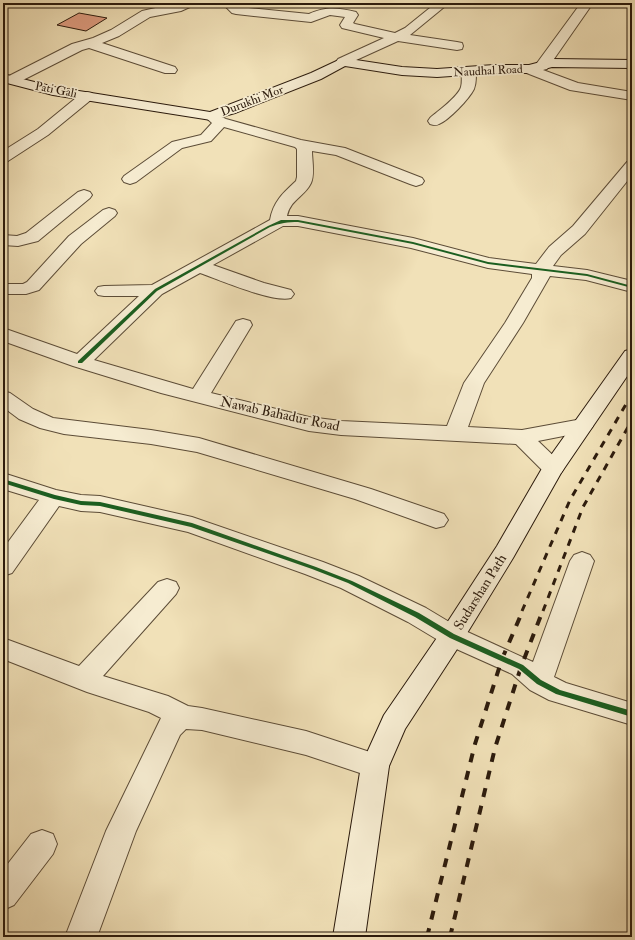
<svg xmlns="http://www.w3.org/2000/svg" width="635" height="940" viewBox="0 0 635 940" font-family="'IM FELL Double Pica',serif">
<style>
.building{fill:#e19e82;stroke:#2b1a0c}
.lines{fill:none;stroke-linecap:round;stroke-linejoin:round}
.street-casing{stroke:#5c4c37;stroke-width:2}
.secondary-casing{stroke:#2b1a0c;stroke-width:2}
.street{fill:#f6ecd1;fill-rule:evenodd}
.secondary{fill:#f6ecd1;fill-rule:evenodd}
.rail-far1{stroke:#2b1a0c;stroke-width:3;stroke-dasharray:7 7;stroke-linecap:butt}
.rail{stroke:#2b1a0c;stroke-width:4;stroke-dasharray:9 9;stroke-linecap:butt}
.cycleway-casing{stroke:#f6ecd1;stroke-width:3}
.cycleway{fill:#1b5e20;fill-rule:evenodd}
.labels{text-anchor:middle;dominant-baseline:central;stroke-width:3.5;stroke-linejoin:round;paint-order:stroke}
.far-street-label{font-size:12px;fill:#2b1a0c;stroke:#f6ecd1}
.street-label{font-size:14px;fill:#2b1a0c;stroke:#f6ecd1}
</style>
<rect width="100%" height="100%" fill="#f1e1b8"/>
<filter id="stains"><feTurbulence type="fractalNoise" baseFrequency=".005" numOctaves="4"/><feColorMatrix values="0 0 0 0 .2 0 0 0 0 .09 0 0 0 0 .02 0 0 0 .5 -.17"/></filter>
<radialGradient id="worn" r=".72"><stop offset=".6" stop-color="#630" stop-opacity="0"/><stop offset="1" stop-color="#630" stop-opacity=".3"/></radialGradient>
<!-- building -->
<path class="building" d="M79 13 107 18 86 31 57 25Z"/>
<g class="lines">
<defs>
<path id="street" d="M178 3H194L192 6 181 11 150 17 119 36 102 43 175 67 177 70 175 73H165L89 48 82 50 17 83H7L5 80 7 77 72 44 93 38 111 30 142 11Z
M228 3H240L239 7 309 14C326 6 339 8 356 12L358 15 353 23 355 24 395 33 405 28 436 3H449L410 35 457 42 462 43 463 46 462 49 457 50 398 41 343 66 338 65 336 62 338 59 384 38 342 28 340 25 345 17 330 15 311 22 236 14 232 13 226 7Z
M581 3H593L547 69 543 70 578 83 632 92V100L570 90 524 72 522 69 524 66 529 65 536 67 537 63Z
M469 67 474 68C477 73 476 84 474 89 469 99 449 120 439 124 436 126 433 125 430 124L428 121 430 118C438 111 458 97 461 87 463 80 460 74 464 68Z
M87 92 92 93 94 96 92 99 48 135 8 161 3 163V151L38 129 82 93Z
M211 112 226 119 301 140 345 148 422 178 424 181 422 184 416 186 410 184 336 155 312 151C312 160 315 174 311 183 305 196 290 200 287 216H298L413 238 489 258 536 264 549 247 573 226 627 162 632 160V175L585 234 561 255 553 266 587 270 632 281V292L586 280 550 276 523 323 484 383 468 427 522 430 582 419 589 421 593 426 589 431 538 441 561 463 564 468 561 473 553 475 545 473 516 444 341 435 309 431 161 393 73 366 3 341V328L77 354 139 296H104L98 295 95 291 98 287 104 286 152 285 270 220C273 202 283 193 296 181L297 177V149L295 147 224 127 211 141 182 148 136 182 130 184 124 182 122 179 124 176 172 142 201 135 212 123 204 116 206 113ZM283 226H298L411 248 488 268 532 274V278L505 323 464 383 447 426 341 421 309 417 211 393 252 325 250 321 243 319 236 321 193 389 94 360 162 294 200 273C220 280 273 303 291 298L294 294 291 290 264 283 213 265Z
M84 190 90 192 92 195 90 198 38 241 18 246 3 245V235L17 236 26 233 78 192Z
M109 208 115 210 117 213 115 216 81 244 39 290 26 294H3V284H23L27 282 69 236 103 210Z
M3 391 10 393 33 409 53 418 151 430 199 438 371 489 444 514 448 520 444 526 436 528 355 499 197 452 151 444 64 434 40 428 19 419 3 407Z
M3 473 56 490 81 495 100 496 192 517 323 562 359 576 426 608 461 629 533 662 570 561 574 555 582 552 590 555 594 561 554 677 566 683 632 703V725L549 700 530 690 512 674 443 643 408 622 341 588 305 574 188 532 100 512 81 511 59 506 12 573 3 576V549L39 500 3 489Z
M167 579 176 582 179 588 176 594 103 676 168 696 188 706 202 708 306 731 385 757 389 766 385 775 375 778 306 755 202 730 186 729 180 735 136 831 97 937H65L106 831 161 718 149 712 87 692 3 659V638L79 666 158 582Z
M42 830 53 834 57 844 53 854 14 905 3 910V870L31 834Z"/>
<path id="secondary" d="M343 58 402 67 437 69 494 65H529L552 59 632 60V68L552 67 529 73H494L437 77 402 75 345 66 321 79 235 113 211 120 53 95 3 82V74L54 87 210 112 311 73Z
M632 349V369L561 473 513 558 461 643 405 729 389 766 365 937H333L361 766 384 715 443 629 497 546 544 465 625 351Z"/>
</defs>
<!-- street casing -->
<use href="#street" class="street-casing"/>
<!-- secondary casing -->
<use href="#secondary" class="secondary-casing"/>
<!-- street -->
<use href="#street" class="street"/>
<!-- secondary -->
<use href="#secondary" class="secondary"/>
<!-- rail-far1 -->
<path class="rail-far1" d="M522 611 570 500 632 394
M543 611 583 507 632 420"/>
<!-- rail -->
<path class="rail" d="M427 937 475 744 502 659 523 610
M450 937 495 748 521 667 543 610"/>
<defs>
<path id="cycleway" d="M281 220H298L413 242 488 262 587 274 632 286V288L587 276 488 264 413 244 298 222C288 222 280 223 270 227L157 291 82 363H78V361L155 289 268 226Z
M3 479 55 495 81 501 100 502 192 523 316 567 352 581 419 613 454 634 523 665 541 680 560 690 632 711V717L556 694 537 684 519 669 450 638 415 617 348 583 312 569 191 527 100 506 81 505 54 499 3 483Z"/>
</defs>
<!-- cycleway casing -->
<use href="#cycleway" class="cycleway-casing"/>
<!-- cycleway -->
<use href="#cycleway" class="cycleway"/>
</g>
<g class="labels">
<!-- far-street labels -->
<g class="far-street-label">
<text transform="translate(488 71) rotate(-3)">Naudhal Road</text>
<text transform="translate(56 90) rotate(11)">Pati Gali</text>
<text transform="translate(252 101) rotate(-21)">Durukhi Mor</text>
</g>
<!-- street labels -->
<g class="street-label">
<text transform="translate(280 414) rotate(12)">Nawab Bahadur Road</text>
<text transform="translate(480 592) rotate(-58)">Sudarshan Path</text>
</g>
</g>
<!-- margin -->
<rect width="635" height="940" fill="none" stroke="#f1e1b8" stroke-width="16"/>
<rect x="4" y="4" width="627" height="932" fill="none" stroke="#2b1a0c" stroke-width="2"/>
<rect x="8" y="8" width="619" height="924" fill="none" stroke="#2b1a0c"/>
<rect width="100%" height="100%" filter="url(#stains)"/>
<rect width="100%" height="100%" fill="url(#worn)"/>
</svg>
